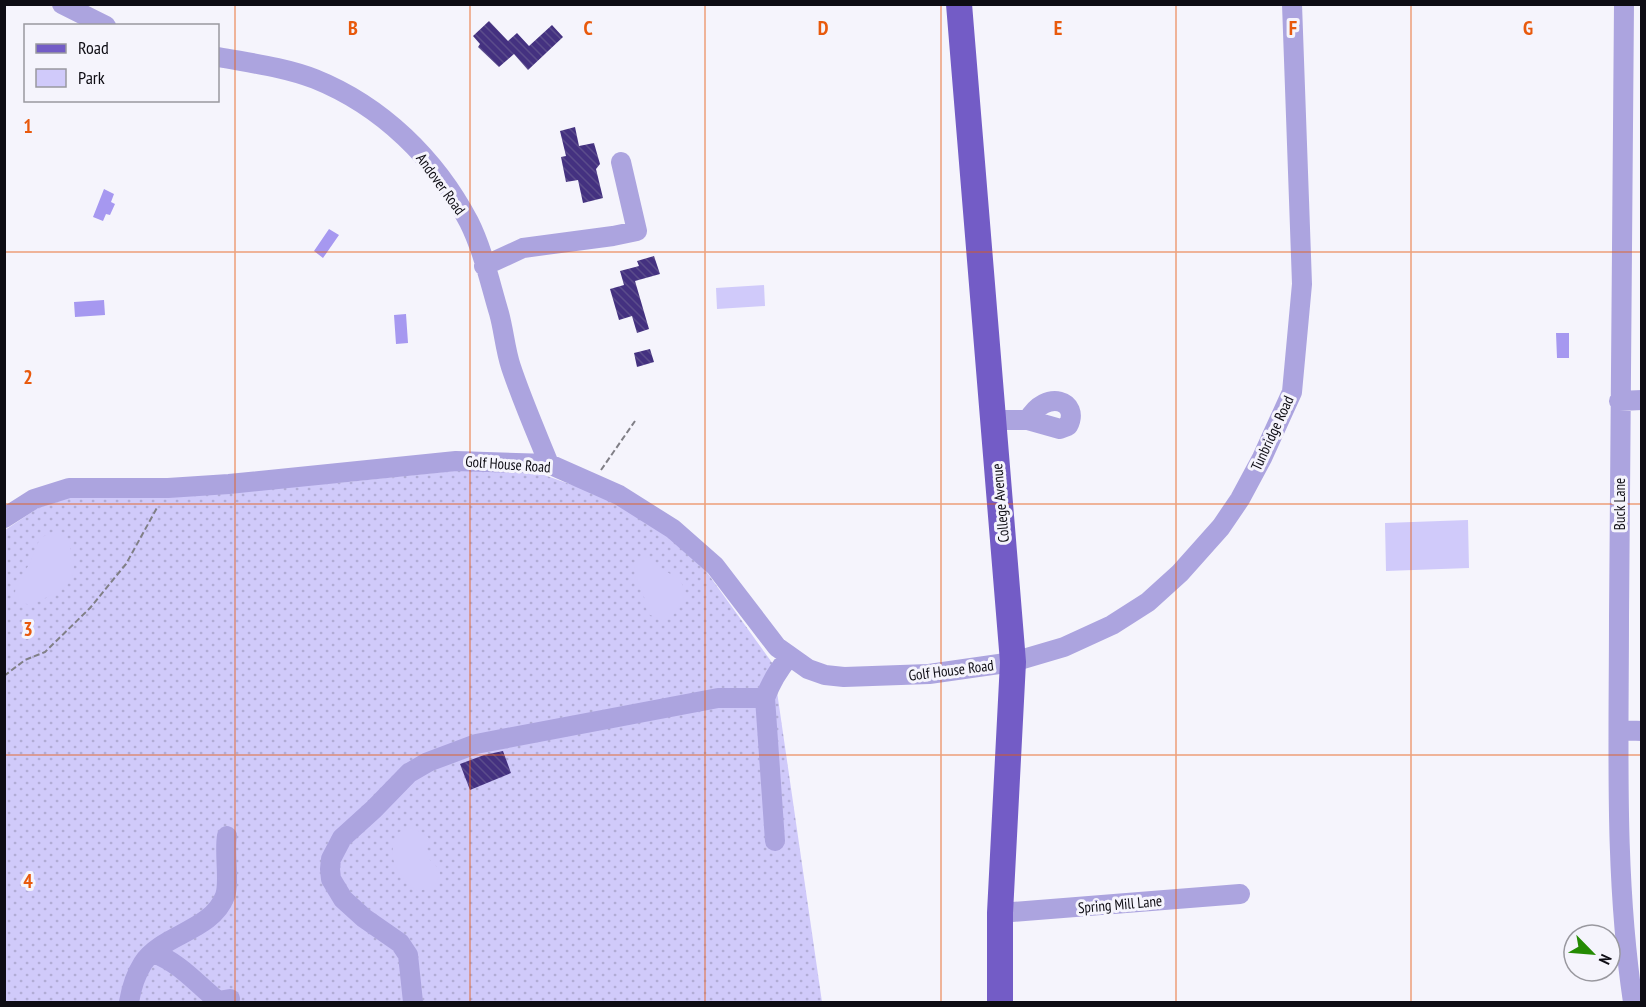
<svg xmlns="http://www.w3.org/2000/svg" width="1646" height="1007" viewBox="0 0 1646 1007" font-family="'PT Sans Narrow',sans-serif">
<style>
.green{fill:url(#green-dots)}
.pitch{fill:#d0cafa}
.water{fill:#a698f0}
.building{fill:url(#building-back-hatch)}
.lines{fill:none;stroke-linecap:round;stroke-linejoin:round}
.path{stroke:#807f86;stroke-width:2;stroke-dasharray:6 3;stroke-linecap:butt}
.minor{stroke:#aca4df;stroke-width:20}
.major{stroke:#735cc6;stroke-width:26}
.grid{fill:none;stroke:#e8590c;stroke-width:1.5;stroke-opacity:0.55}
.labels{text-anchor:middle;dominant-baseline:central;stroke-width:6;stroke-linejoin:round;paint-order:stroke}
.street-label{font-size:15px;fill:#0e0d14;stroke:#f5f4fc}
.grid-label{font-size:20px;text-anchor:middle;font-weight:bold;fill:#e8590c;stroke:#f5f4fc;stroke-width:6;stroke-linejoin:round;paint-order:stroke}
</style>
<defs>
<pattern id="green-dots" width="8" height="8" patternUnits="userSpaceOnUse" patternTransform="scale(1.5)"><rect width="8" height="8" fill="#d0cafa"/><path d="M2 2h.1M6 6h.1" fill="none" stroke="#b1acd5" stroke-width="1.8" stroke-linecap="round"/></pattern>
<pattern id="building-back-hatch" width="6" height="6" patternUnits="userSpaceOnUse" patternTransform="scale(1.5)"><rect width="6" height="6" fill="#443180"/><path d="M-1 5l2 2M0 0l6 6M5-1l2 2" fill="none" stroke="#5b4c8b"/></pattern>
</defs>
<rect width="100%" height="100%" fill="#f5f4fc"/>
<!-- green -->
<path class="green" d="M462 470H484L544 475 618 501 667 535 706 571 773 664 822 1002H5V530L38 508 65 498 347 482Z"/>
<!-- pitch -->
<path class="pitch" d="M764 285 765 306 717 309 716 288Z
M1468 520 1469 568 1386 571 1385 523Z
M53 532 64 536C73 549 79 572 67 585 62 591 54 593 47 597 38 602 31 606 21 603L15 593 16 583 29 565 40 538Z
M649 557C654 561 658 566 664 570 669 574 677 576 680 581 692 596 677 615 664 621L648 614C645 606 645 597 642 590 637 576 632 578 636 562L643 558Z
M409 829H415L428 837 429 840 425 848 430 860 440 870C440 884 431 889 418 891 397 878 384 854 399 832Z"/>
<!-- water -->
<path class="water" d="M104 189 114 194 111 202 115 204 110 215 106 214 103 221 93 217Z
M329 229 339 235 323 258 314 251Z
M104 300 105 315 75 317 74 302Z
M406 314 408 343 396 344 394 315Z
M1556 333H1569V358H1557Z"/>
<!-- building -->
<path class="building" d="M489 21 508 41 517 33 529 46 552 25 563 37 528 70 514 54 499 67 478 47 480 44 473 36Z
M575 127 579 146 594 143 600 164 596 169 603 198 583 203 578 180 566 182 561 157 566 156 560 131Z
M654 256 660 274 635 281 649 329 637 333 632 316 619 320 610 289 624 285 620 271 639 266 637 261Z
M650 349 654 362 637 367 634 353Z
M503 751 511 773 470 790 460 764 484 755Z"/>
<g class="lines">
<!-- path -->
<path class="path" d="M601 470 635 421
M4 676 25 660 45 652 90 608 126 564 158 506"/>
<!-- minor -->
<path class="minor" d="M62 4 106 26
M1624 4C1621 209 1619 413 1619 617 1619 746 1614 875 1633 1002
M218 57C250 63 284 67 315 79 382 106 436 159 469 222 483 250 490 283 499 313 504 331 505 349 511 367 522 400 536 432 549 464
M484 266 523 248 613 236 637 231 621 162
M1619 401 1642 400
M993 420H1028L1060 429 1068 426C1081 401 1046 388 1028 420
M4 518 34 499 69 488H168L229 484 456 461 549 464 619 495 673 529 715 566 777 647 808 669 825 675 844 677 929 674 1013 662 1064 647 1112 625 1148 602 1180 573 1221 527 1240 499 1262 458 1292 392 1302 284 1292 4
M765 698 775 841
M1619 730 1642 731
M1000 913 1240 894
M153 953C179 962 197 984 218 1001L230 999
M129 1002C131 990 136 974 143 963 162 934 212 931 225 896 230 882 224 853 227 836
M413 1002 408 955 400 943 364 918 343 899 331 879 330 869 331 859 342 838 374 809 409 773 428 762 476 744 718 698H765C771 682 778 670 789 657"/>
<!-- major -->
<path class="major" d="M959 4 1013 662 1000 913V1002"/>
</g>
<!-- grid -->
<path class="grid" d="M235 4V1002M470 4V1002M705 4V1002M941 4V1002M1176 4V1002M1411 4V1002M4 252H1642M4 504H1642M4 755H1642"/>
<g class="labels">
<!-- street labels -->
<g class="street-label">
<text transform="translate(441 184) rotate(54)">Andover Road</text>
<text transform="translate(1272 433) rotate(-65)">Tunbridge Road</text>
<text transform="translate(508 464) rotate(4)">Golf House Road</text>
<text transform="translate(1000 503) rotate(-95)">College Avenue</text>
<text transform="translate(1619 504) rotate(-90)">Buck Lane</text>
<text transform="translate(951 670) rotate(-7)">Golf House Road</text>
<text transform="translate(1120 904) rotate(-5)">Spring Mill Lane</text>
</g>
</g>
<g class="grid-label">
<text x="353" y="35">B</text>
<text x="588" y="35">C</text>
<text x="823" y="35">D</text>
<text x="1058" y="35">E</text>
<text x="1293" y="35">F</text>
<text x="1528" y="35">G</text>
<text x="28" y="133">1</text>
<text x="28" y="384">2</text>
<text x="28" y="636">3</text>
<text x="28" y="888">4</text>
</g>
<!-- border -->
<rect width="1646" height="1007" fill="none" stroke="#0e0d14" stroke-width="12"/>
<!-- legend -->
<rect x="24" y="24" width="195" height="78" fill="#f5f4fc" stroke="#99989f" stroke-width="1.5"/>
<rect x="36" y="44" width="30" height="9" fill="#735cc6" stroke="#99989f" stroke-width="1.5"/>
<text x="78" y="54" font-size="18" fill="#0e0d14">Road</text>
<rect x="36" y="69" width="30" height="18" fill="#d0cafa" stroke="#99989f" stroke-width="1.5"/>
<text x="78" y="84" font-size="18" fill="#0e0d14">Park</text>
<!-- north arrow -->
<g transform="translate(1592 953) rotate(115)"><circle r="28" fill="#f5f4fc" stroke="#99989f" stroke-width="1.5"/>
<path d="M0-4.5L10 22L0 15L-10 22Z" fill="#258b03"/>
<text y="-9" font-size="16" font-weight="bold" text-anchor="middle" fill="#0e0d14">N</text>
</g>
</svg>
